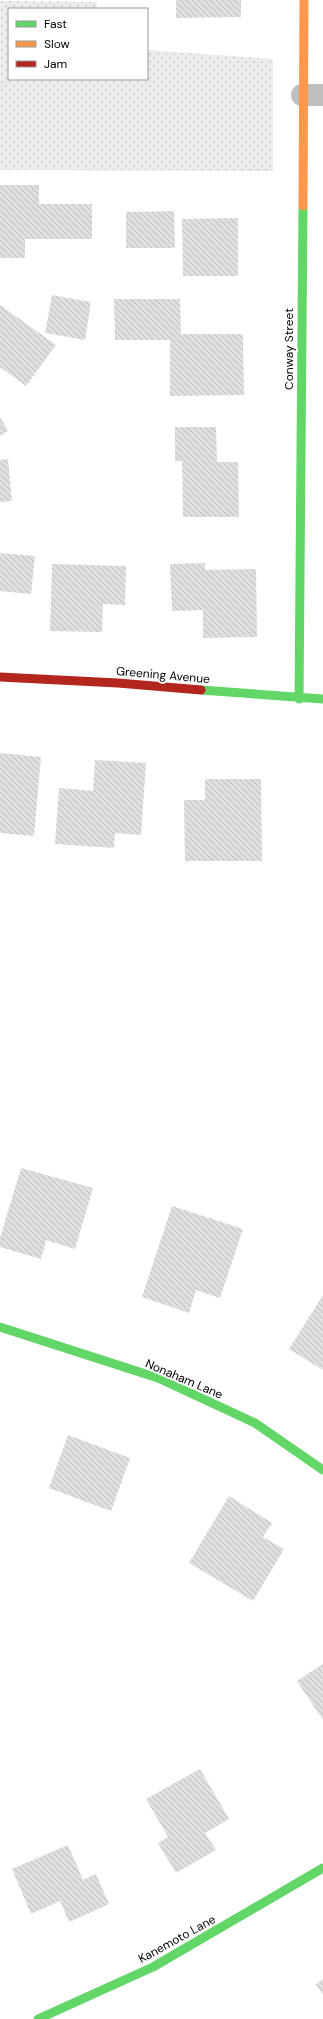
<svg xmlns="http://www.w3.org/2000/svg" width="323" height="2019" viewBox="0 0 323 2019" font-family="'DM Sans',sans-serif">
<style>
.park{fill:url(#park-dots)}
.building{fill:url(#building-back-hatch)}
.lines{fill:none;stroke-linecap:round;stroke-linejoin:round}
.street{stroke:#bebebe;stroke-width:22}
.fast{stroke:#63d668;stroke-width:9}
.slow{stroke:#ff974d;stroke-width:9}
.jam{stroke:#b3261e;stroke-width:9}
.labels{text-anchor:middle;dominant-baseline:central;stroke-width:4;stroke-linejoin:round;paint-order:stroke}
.street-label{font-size:12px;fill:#000;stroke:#fff}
</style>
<defs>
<pattern id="park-dots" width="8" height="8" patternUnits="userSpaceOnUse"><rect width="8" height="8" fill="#ececec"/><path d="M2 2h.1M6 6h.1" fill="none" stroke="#c9c9c9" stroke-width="1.8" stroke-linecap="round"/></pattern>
<pattern id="building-back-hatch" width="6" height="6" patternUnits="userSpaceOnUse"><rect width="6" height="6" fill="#dfdfdf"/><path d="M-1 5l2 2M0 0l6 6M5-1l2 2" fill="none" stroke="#bebebe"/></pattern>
</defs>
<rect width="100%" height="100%" fill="#fff"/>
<!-- park -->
<path class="park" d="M0 1 97 2V9H9V79H147V50L273 59V171L0 170Z"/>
<!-- building -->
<path class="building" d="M176 0H241V17L176 18Z
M0 185H39V204H92V239H25V258H0Z
M174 211 175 248H126V212Z
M238 218V276H183L182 219Z
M52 295 91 302 85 340 45 333Z
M114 299H180L181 334H243L244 395 170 396V340H115Z
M0 305 56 345 26 386 0 367Z
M0 417 8 431 0 436Z
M175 427H216L217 462H238L239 517H183L182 461H175Z
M8 459 12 501 0 502V460Z
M0 553 35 556 31 594 0 591Z
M205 563V570L256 569 257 637 203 638V610L172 611 170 564Z
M52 564 126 566 125 605 103 604 102 632 50 631Z
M0 753 41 757 34 836 0 833Z
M95 760 146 763 141 835 115 833 114 848 55 844 59 788 93 791Z
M205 779H261L262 861H185L184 800H205Z
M21 1168 93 1188 75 1249 46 1240 41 1259 0 1247V1238Z
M172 1206 243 1229 220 1298 196 1290 189 1313 142 1297Z
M323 1295V1370L289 1349Z
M68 1435 130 1458 111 1511 49 1488Z
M229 1496 272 1523 263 1537 284 1549 253 1601 189 1563Z
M323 1664V1720L297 1681Z
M200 1769 229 1819 205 1833 216 1850 176 1873 158 1843 168 1837 146 1799Z
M68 1845 83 1880 96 1874 109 1904 69 1922 60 1901 31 1914 12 1869Z
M323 1979V1995L316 1984Z"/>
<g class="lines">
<!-- street -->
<path class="street" d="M302 95H323"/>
<!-- fast -->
<path class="fast" d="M201 690 323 699
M299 699 303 206
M0 1327 158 1378 255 1423 323 1470
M38 2019 153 1967 323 1868"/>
<!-- slow -->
<path class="slow" d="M303 206 304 0"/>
<!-- jam -->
<path class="jam" d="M0 677 118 683 201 690"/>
</g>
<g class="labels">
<!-- street labels -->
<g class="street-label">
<text transform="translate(289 349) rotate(-90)">Conway Street</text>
<text transform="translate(163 675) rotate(5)">Greening Avenue</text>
<text transform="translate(184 1379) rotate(23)">Nonaham Lane</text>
<text transform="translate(177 1939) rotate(-29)">Kanemoto Lane</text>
</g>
</g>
<!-- legend -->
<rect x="8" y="8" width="140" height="72" fill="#ffffff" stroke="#999999"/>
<rect x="16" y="21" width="20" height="6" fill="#63d668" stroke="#999999"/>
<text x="44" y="28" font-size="12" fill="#000000">Fast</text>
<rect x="16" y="41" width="20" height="6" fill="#ff974d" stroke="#999999"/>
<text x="44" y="48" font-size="12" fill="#000000">Slow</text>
<rect x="16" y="61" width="20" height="6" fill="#b3261e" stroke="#999999"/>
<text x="44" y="68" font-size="12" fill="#000000">Jam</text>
</svg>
